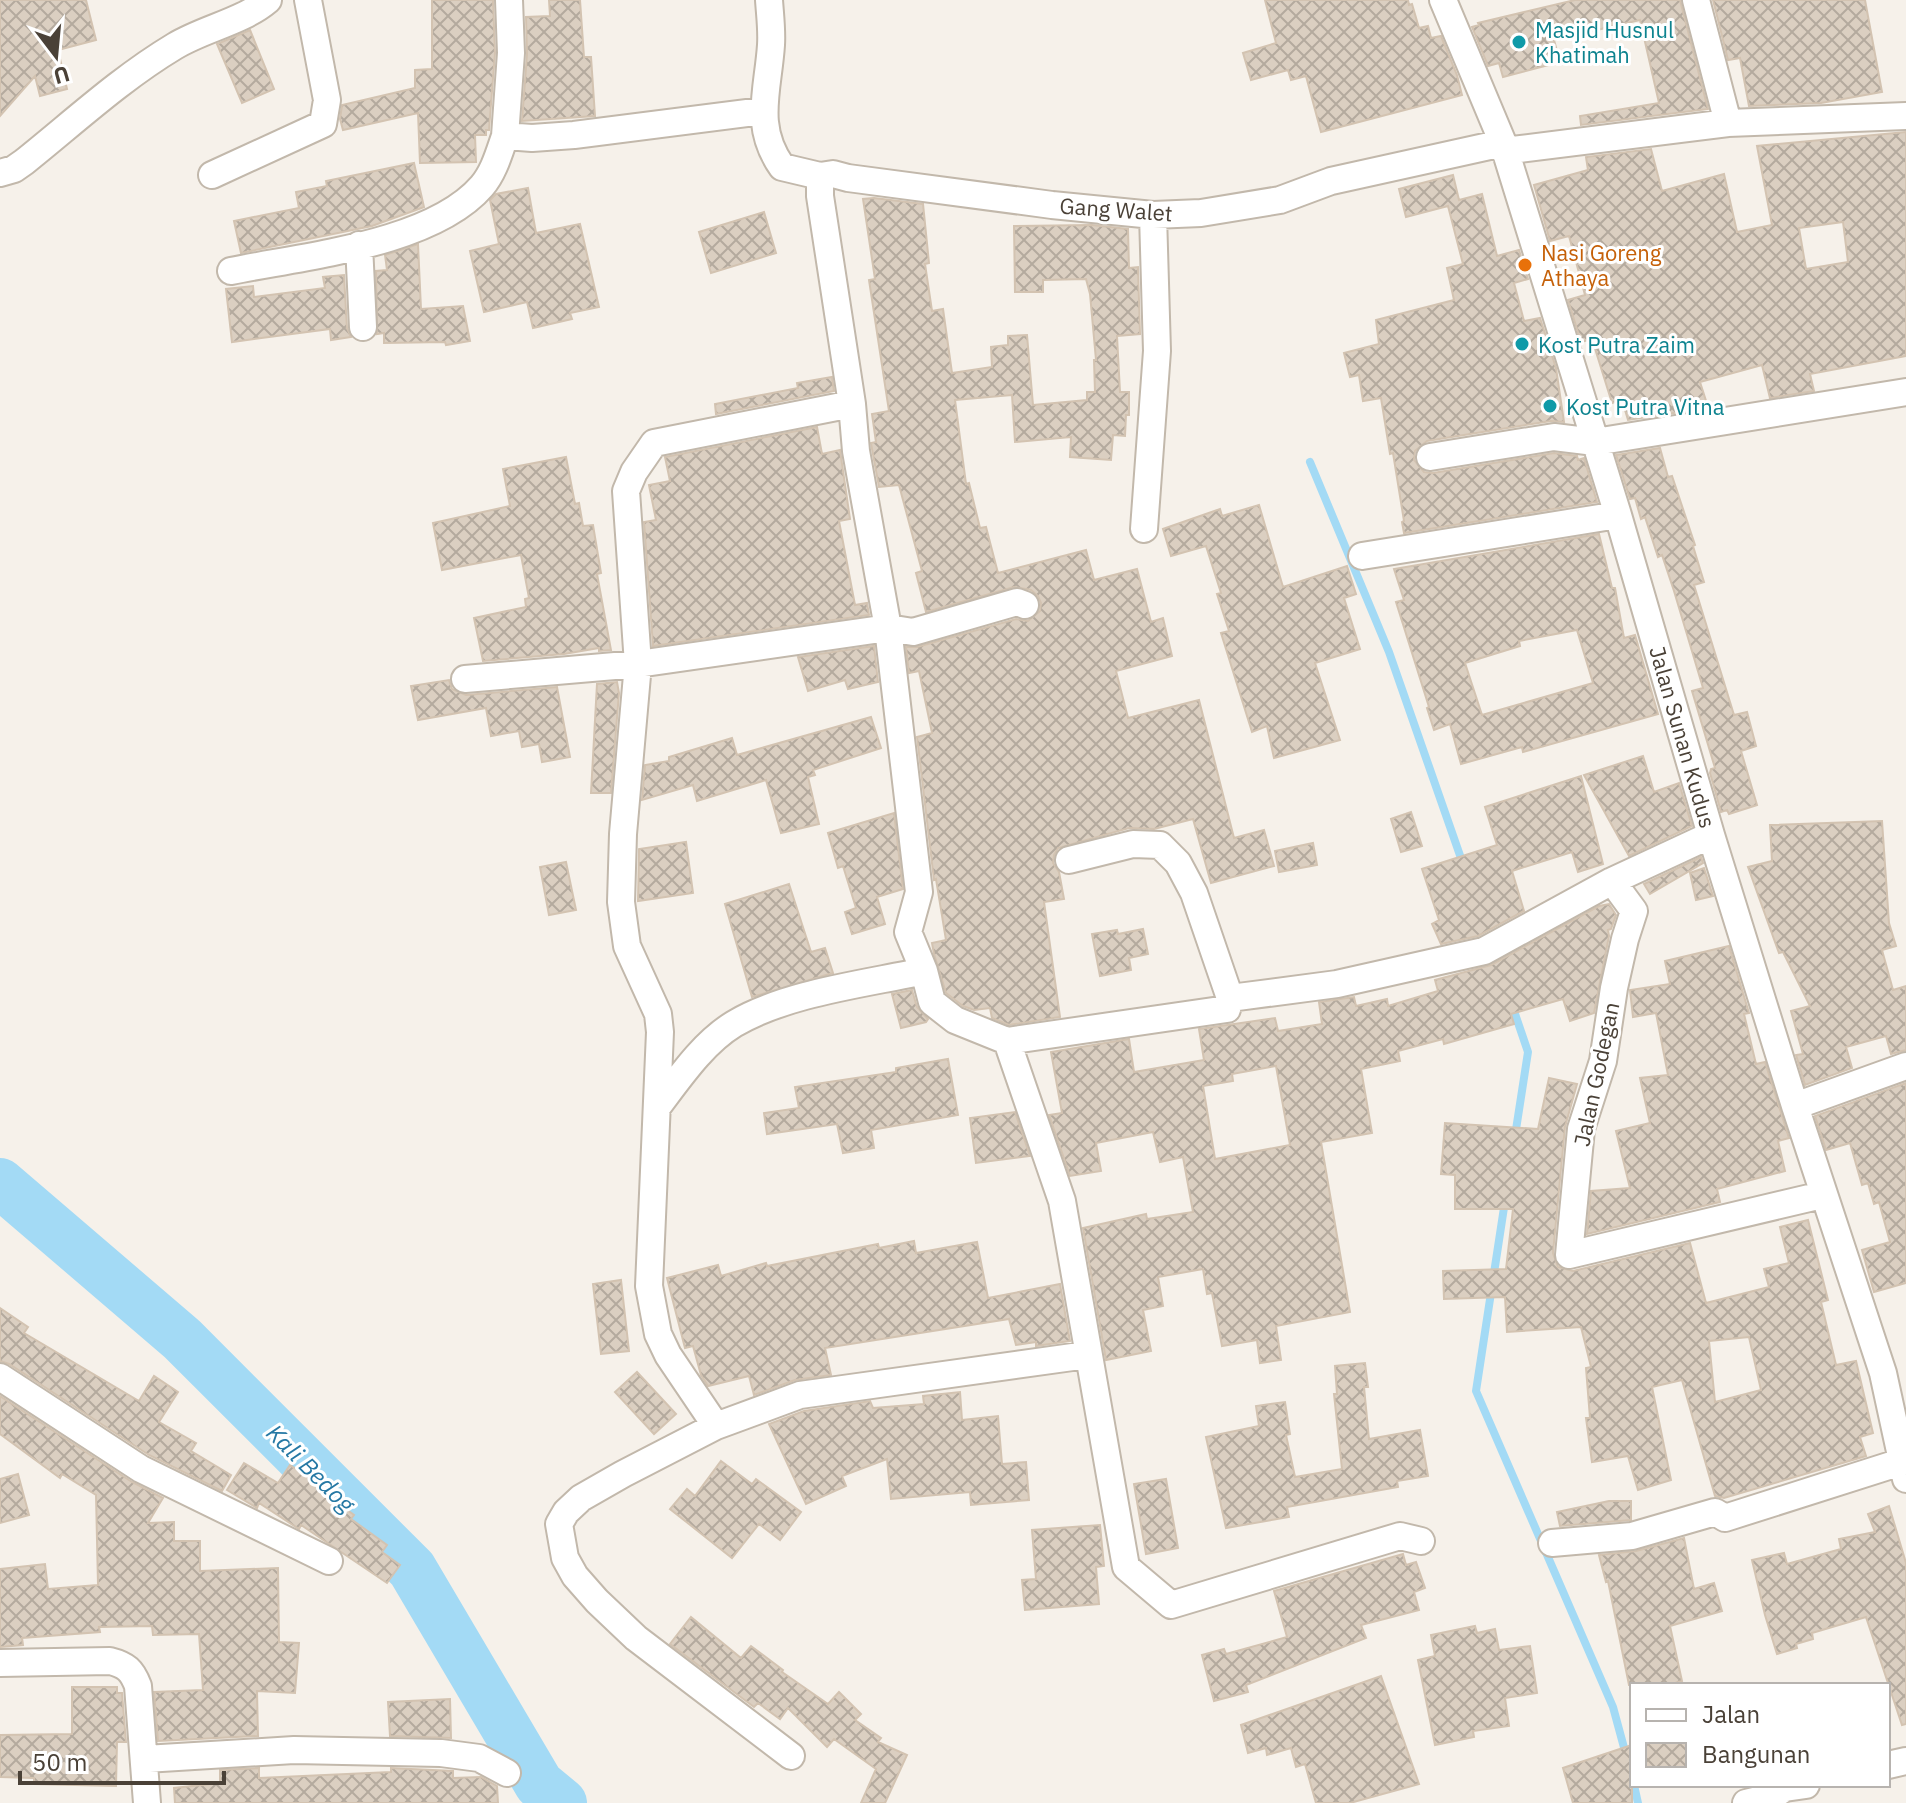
<svg xmlns="http://www.w3.org/2000/svg" width="1906" height="1803" viewBox="0 0 1906 1803" font-family="'IBM Plex Sans',sans-serif">
<style>
.lines{fill:none;stroke-linecap:round;stroke-linejoin:round}
.stream{stroke:#a3daf5;stroke-width:8}
.river{stroke:#a3daf5;stroke-width:50}
.building{fill:url(#building-cross-hatch);stroke:#d3c3b1;stroke-width:2;fill-rule:evenodd}
.minor-casing{stroke:#c2b8ab;stroke-width:30}
.minor{stroke:#fff;stroke-width:26}
.culture-dot{fill:#0f9aa8;stroke:#fff;stroke-width:3}
.food-dot{fill:#e8710a;stroke:#fff;stroke-width:3}
.labels{text-anchor:middle;dominant-baseline:central;stroke-width:6;stroke-linejoin:round;paint-order:stroke}
.culture-label{font-size:22px;fill:#0d838f;stroke:#fff;text-anchor:start}
.street-label{font-size:22px;fill:#4a4137;stroke:#fff}
.food-label{font-size:22px;fill:#c56008;stroke:#fff;text-anchor:start}
.water-label{font-size:24px;font-style:italic;fill:#2578a4;stroke:#fff}
</style>
<defs>
<pattern id="building-cross-hatch" width="8" height="8" patternUnits="userSpaceOnUse" patternTransform="scale(2)"><rect width="8" height="8" fill="#dbcfc1"/><path d="M0 0l8 8M0 8l8-8" fill="none" stroke="#b4aa9e"/></pattern>
</defs>
<rect width="100%" height="100%" fill="#f6f1ea"/>
<g class="lines">
<!-- stream -->
<path class="stream" d="M1310 462 1389 652 1463 864
M1512 1005 1528 1052 1515 1136
M1505 1201 1476 1391 1613 1707 1626 1755
M1634 1785 1638 1803"/>
<!-- river -->
<path class="river" d="M0 1183 182 1339 412 1569 539 1784 562 1803"/>
</g>
<!-- building -->
<path class="building" d="M0 0H86L96 40 58 50 67 89 40 96 35 76 0 116Z
M432 0H493L495 53 489 130H486V135H475L476 162 420 163 418 113 343 130 340 119 342 105 415 88V70L432 69Z
M549 0H580L584 57H591L595 116 522 121 527 54 526 17 550 16Z
M1265 0H1408L1409 5 1412 4 1419 28 1428 26 1431 38 1441 36 1457 75 1462 95 1321 132 1306 76 1291 80 1288 70 1251 80 1243 53 1276 43Z
M1575 0H1680L1708 109 1581 125 1580 116 1659 103 1640 20 1554 40 1560 62 1503 77 1499 63 1488 66 1472 27 1479 25 1478 23Z
M1713 0H1865L1882 92 1821 103 1749 106 1740 58 1728 60Z
M250 30 274 89 242 103 217 44Z
M1906 132V356L1810 374 1814 391 1770 398 1762 365 1700 382 1707 404 1687 411 1628 420 1622 400 1612 403 1592 339 1581 342 1568 300 1585 295 1569 236 1550 241 1534 185 1588 170 1586 157 1651 149 1662 191 1724 174 1737 232 1772 225 1757 146ZM1843 222 1848 262 1806 269 1799 228Z
M414 163 424 207 372 226 241 253 234 221 299 208 296 192 327 186 326 181Z
M1453 175 1459 200 1482 194 1497 256 1519 250 1528 279 1514 283 1524 321 1540 318 1556 368 1564 422 1551 421 1427 441 1415 451 1414 460 1424 472 1433 473 1554 453 1577 456 1578 460 1584 458 1597 502 1404 533 1402 522 1404 521 1393 453 1390 454 1381 398 1363 401 1359 375 1350 377 1344 353 1379 344 1376 320 1454 300 1447 268 1463 264 1448 206 1406 217 1399 189Z
M528 188 536 233 580 224 599 307 570 313 572 319 533 328 527 302 484 312 470 251 499 244 490 200 496 194Z
M874 198 923 204 929 263 925 264 932 311 943 309 952 373 992 367 991 347 1008 345V336L1027 335 1033 405 1087 400V392H1095L1094 360H1096L1090 294 1086 279 1043 280V292H1015L1014 226 1092 225 1128 229 1129 268 1138 267 1140 334 1117 336 1120 392H1129V415H1126L1125 436 1113 435 1111 460 1070 457 1071 437 1015 442 1012 395 955 400 966 484 969 483 980 528 986 527 998 573 1086 550 1094 580 1137 569 1151 622 1163 618 1172 656 1116 671 1128 718 1199 700 1234 838 1264 830 1274 866 1211 883 1193 819 1154 829 1129 828 1058 848 1054 855 1053 863 1059 872 1064 899 1044 902 1060 1017 1009 1025 992 1018 990 1008 974 1010 963 1006 946 993 934 954 932 943 946 940 936 879 934 880 917 737 932 733 919 671 909 673 906 647H917L1016 619 1028 621 1040 611 1041 603 1038 596 1031 590 1014 587 926 612 916 573 922 571 899 485 879 487 872 449 871 443 876 442 872 414 889 411 869 280 875 279 863 199Z
M764 212 776 253 711 273 699 232Z
M418 244 421 309 463 306 470 341 446 345 445 342 384 343V333L377 334 376 271 387 270 385 255Z
M344 275 347 328 351 337 331 340 330 329 232 342 226 289 253 286 254 297 325 288 323 277Z
M832 377 834 391 716 414 715 404 798 388 797 383Z
M817 427 822 454 840 450 850 519 839 521 855 605 867 603 869 615 653 646 644 522 656 520 649 485 670 481 665 457Z
M1660 448 1668 477 1672 476 1695 545 1693 546 1704 582 1694 585 1734 715 1747 712 1756 746 1741 751 1757 805 1729 814 1727 810 1721 812 1710 773 1711 769 1715 768 1692 691 1703 688 1674 591 1662 555 1658 557 1645 517 1641 519 1635 498 1630 499 1616 455Z
M566 457 575 504 579 503 583 526 593 525 601 573 597 574 611 650 599 651V648L564 654 483 661 474 618 526 607 525 599 529 598 521 555 442 570 433 523 510 506 503 469Z
M1259 505 1283 587 1347 566 1356 594 1344 598 1360 649 1315 663 1340 740 1274 758 1267 726 1252 732 1221 633 1229 631 1217 594 1221 593 1206 546 1171 556 1163 529 1220 509 1222 516Z
M1599 534 1612 588H1615L1624 638 1635 635 1658 714 1523 752 1522 747 1461 764 1450 724 1434 730 1427 708 1429 707 1396 602 1404 600 1394 569ZM1577 630 1593 683 1482 715 1465 663 1520 646 1519 641Z
M874 646 878 682 848 689 845 680 808 691 798 657Z
M449 680 452 689 466 695 557 687 570 757 542 762 539 744 522 747 519 731 491 736 486 708 418 720 411 686Z
M617 682 619 693 611 793H591L597 684Z
M871 717 881 748 813 770 815 775 808 777 819 824 781 833 766 780 697 801 693 785 642 800 645 765 669 761V757L732 738 737 755Z
M1643 756 1654 792 1679 783 1692 826 1629 856 1584 775Z
M1581 776 1603 864 1578 872 1572 852 1512 871 1524 911 1478 936 1441 944 1432 924 1439 920 1422 869 1497 845 1485 807Z
M1411 812 1422 846 1401 852 1391 819Z
M894 813 903 889 877 897 885 924 852 934 845 912 856 908 843 866 838 868 828 833Z
M1882 821 1889 923 1896 946 1882 950 1893 990 1906 986V1050L1891 1054 1886 1036 1846 1047 1852 1068 1805 1085 1796 1055 1803 1054 1791 1011 1810 1006 1783 952 1779 953 1748 867 1772 861 1770 825Z
M686 842 693 893 638 901 639 849Z
M1313 843 1317 865 1279 872 1275 851Z
M1701 857 1703 863 1650 894 1644 884Z
M566 862 576 910 549 915 540 867Z
M1704 868 1713 896 1696 900 1690 873Z
M789 884 811 952 825 948 833 973 752 997 725 904Z
M1609 904 1616 915 1611 929 1608 930 1609 936 1594 1013 1570 1021 1563 999 1511 1014 1514 1024 1444 1044 1443 1039 1398 1051 1400 1061 1361 1069 1372 1133 1321 1142 1350 1312 1276 1326 1281 1360 1260 1363 1257 1340 1222 1346 1212 1293 1207 1294 1203 1269 1158 1277 1163 1306 1143 1310 1151 1351 1106 1360 1083 1228 1146 1214 1147 1219 1193 1212 1183 1157 1160 1162 1153 1132 1096 1143 1101 1171 1070 1176 1049 1115 1062 1113 1051 1052 1129 1039 1134 1072 1204 1060 1199 1029 1275 1018 1278 1031 1322 1024 1319 1002 1354 997 1356 1006 1387 999 1388 1006 1438 991 1435 980 1491 965 1599 906ZM1276 1066 1290 1145 1215 1159 1203 1086 1233 1081 1232 1074Z
M1143 929 1148 954 1129 958 1131 970 1100 976 1092 934 1117 930 1118 934Z
M1729 946 1749 1013 1744 1014 1756 1064 1765 1062 1789 1138 1778 1141 1785 1171 1717 1189 1720 1202 1587 1234 1591 1191 1630 1188 1616 1131 1650 1123 1640 1078 1668 1075 1656 1013 1633 1017 1630 990 1670 984 1665 961Z
M912 990 917 1007 928 1019 926 1022 901 1028 892 994Z
M948 1059 958 1115 871 1130 874 1148 843 1153 837 1124 767 1134 764 1113 799 1108 795 1087 896 1072V1068Z
M1549 1078 1577 1084 1565 1127 1553 1253 1558 1267 1573 1271 1690 1243 1706 1303 1769 1287 1764 1269 1789 1263 1780 1227 1808 1220 1828 1300 1821 1302 1836 1365 1856 1361 1873 1433 1860 1437 1866 1456 1724 1498 1715 1496 1682 1380 1652 1387 1671 1480 1638 1490 1628 1456 1592 1462 1586 1418H1590L1586 1368 1591 1367 1581 1327 1507 1332 1505 1297 1444 1299 1443 1271 1506 1269 1513 1209H1455V1175L1441 1174 1445 1123 1538 1129ZM1749 1337 1761 1390 1715 1402 1709 1341Z
M1906 1083V1283L1874 1292 1862 1250 1890 1242 1879 1202 1874 1204 1868 1183 1862 1185 1850 1143 1826 1150 1815 1116Z
M1015 1112 1030 1156 976 1163 970 1118Z
M914 1241 916 1253 977 1242 988 1298 1060 1284 1070 1341 1036 1346V1342L1016 1345 1009 1319 825 1348 831 1375 795 1380 754 1395 749 1376 708 1386 701 1375 693 1346 685 1348 667 1278 718 1265 721 1276 766 1263 767 1266 878 1244 879 1248Z
M621 1280 629 1351 601 1354 593 1284Z
M0 1308 28 1327 24 1333 139 1401 154 1376 178 1392 159 1422 196 1443 191 1451 231 1475 222 1491 149 1455 9 1364 0 1361Z
M1365 1363 1368 1387H1364L1369 1439 1420 1430 1428 1476 1397 1481 1398 1487 1287 1507 1289 1517 1226 1528 1206 1437 1259 1426 1256 1406 1285 1402 1290 1434 1286 1435 1295 1477 1342 1469 1334 1394H1337L1335 1366Z
M637 1372 676 1414 654 1434 615 1392Z
M960 1392 962 1420 998 1416 1002 1464 1026 1462 1029 1500 971 1505 970 1492 891 1499 887 1459 842 1476 846 1486 806 1504 769 1424 804 1411 870 1401 873 1408 924 1404 923 1396Z
M0 1396 132 1482 163 1498 148 1523 174 1522V1541H200V1571L278 1568 279 1642 299 1643 295 1693 257 1691 258 1736 158 1741 154 1692 203 1690 199 1634 153 1635 152 1626 99 1627 100 1632 22 1638 23 1645 0 1647V1569L45 1564 48 1589 98 1585 96 1495 62 1474 60 1478 0 1434Z
M721 1461 752 1484 756 1479 801 1512 780 1540 759 1524 732 1558 670 1509 687 1489 695 1496Z
M244 1463 278 1483 290 1465 326 1490 324 1493 354 1515 351 1519 387 1545 382 1552 400 1565 387 1583 301 1525 299 1529 259 1503 257 1508 227 1490Z
M18 1474 29 1515 0 1523V1479Z
M1166 1479 1178 1548 1146 1554 1134 1484Z
M1609 1501H1631V1520L1560 1526 1557 1512Z
M1889 1506 1906 1563V1724L1902 1725 1866 1617 1812 1633 1813 1639 1796 1644 1797 1648 1777 1654 1765 1615 1752 1560 1784 1553 1787 1564 1841 1549 1839 1539 1875 1532 1868 1514Z
M1100 1525 1104 1566 1096 1567 1099 1604 1025 1610 1022 1580 1036 1579 1032 1530Z
M1684 1538 1694 1589 1714 1583 1722 1611 1670 1626 1682 1681 1668 1685H1629L1608 1581 1606 1582 1599 1555 1636 1551Z
M1403 1554 1406 1565 1416 1562 1425 1588 1414 1592 1419 1610 1361 1625 1366 1638 1246 1685 1248 1692 1214 1701 1202 1655 1224 1649 1226 1654 1287 1637 1274 1591Z
M691 1617 741 1658 751 1646 783 1670 782 1672 828 1704 839 1692 861 1714 855 1720 881 1738 878 1742 907 1755 885 1803H861L876 1769 834 1739 827 1747 788 1708 780 1719 758 1703 754 1707 670 1644Z
M1475 1626 1477 1633 1495 1629 1499 1650 1530 1646 1537 1693 1505 1698 1509 1726 1473 1731 1474 1737 1435 1745 1418 1660 1435 1656 1431 1635Z
M1381 1676 1419 1784 1350 1803H1316L1305 1764 1296 1767 1291 1748 1267 1755 1266 1748 1248 1753 1241 1725Z
M72 1687H117V1693H122L126 1742H117L116 1786 34 1784V1778L0 1777V1735L72 1734Z
M450 1699 451 1738 390 1736 388 1702Z
M1632 1745V1803H1573L1563 1768Z
M259 1768V1778L391 1772V1768L453 1771V1778L481 1777 497 1786 498 1803H175L174 1788 220 1783V1770Z"/>
<g class="lines">
<defs>
<path id="minor" d="M509 0 511 53 505 136 532 138 574 135 763 111
M769 0C770 15 772 30 771 45 768 91 753 126 782 167L820 176 833 174 848 178 1052 205 1153 215 1201 213 1280 200 1331 181 1503 143
M1443 0 1503 143 1618 515 1711 835 1795 1106 1883 1373 1906 1479
M1696 0 1728 123
M1504 151 1728 123 1906 116
M0 173 14 169 24 162C74 122 120 79 175 46 205 28 242 22 268 0
M212 175 323 124 327 100 308 0
M820 176V196L852 404 856 451 888 628 919 892 908 932 924 971 932 1002 955 1020 1007 1041 1227 1009 1230 998 1337 984 1484 951 1612 881 1711 835
M359 245 363 327
M231 271C304 256 432 244 482 186 494 172 499 153 505 136
M1430 457 1554 437 1595 442 1906 392
M1144 529 1157 351 1153 215
M1362 556 1618 515
M465 679 638 664 888 628 913 632 1017 602 1025 605
M1069 860 1133 844 1160 845 1178 863 1194 893 1230 998
M1612 881 1634 911 1625 939 1614 988 1603 1061 1581 1129 1569 1255 1822 1195
M1007 1041 1062 1201 1126 1567 1171 1605 1400 1536 1421 1541
M658 1106C680 1077 703 1043 734 1024 786 993 864 984 924 971
M1795 1106 1906 1066
M0 1377 141 1469 329 1561
M716 1426 668 1355 658 1334 649 1286 660 1032 658 1014 627 946 621 902 623 834 638 664 626 491 634 472 654 443 852 404
M1552 1543 1632 1536 1715 1512 1725 1518 1901 1462
M0 1663 110 1661C126 1665 132 1670 138 1686L147 1803
M791 1756 636 1638 597 1601 575 1576 565 1558 559 1524 566 1512 581 1498 623 1474 716 1426 800 1395 1087 1355
M145 1759 294 1750 441 1753 479 1758 507 1773
M1888 1765 1906 1761
M1746 1803 1771 1797
M1771 1803V1797L1785 1788 1806 1785"/>
</defs>
<!-- minor casing -->
<use href="#minor" class="minor-casing"/>
<!-- minor -->
<use href="#minor" class="minor"/>
</g>
<!-- markers -->
<g class="culture-dot">
<circle cx="1519" cy="42" r="8"/>
<circle cx="1522" cy="344" r="8"/>
<circle cx="1550" cy="406" r="8"/>
</g>
<circle class="food-dot" cx="1525" cy="265" r="8"/>
<g class="labels">
<!-- culture labels -->
<g class="culture-label">
<text x="1535" y="29">Masjid Husnul<tspan x="1535" dy="25">Khatimah</tspan></text>
<text x="1538" y="344">Kost Putra Zaim</text>
<text x="1566" y="406">Kost Putra Vitna</text>
</g>
<!-- street labels -->
<g class="street-label">
<text transform="translate(1116 209) rotate(4)">Gang Walet</text>
<text transform="translate(1683 737) rotate(74)">Jalan Sunan Kudus</text>
<text transform="translate(1596 1074) rotate(-78)">Jalan Godegan</text>
</g>
<!-- food labels -->
<g class="food-label">
<text x="1541" y="252">Nasi Goreng<tspan x="1541" dy="25">Athaya</tspan></text>
</g>
<!-- water labels -->
<g class="water-label">
<text transform="translate(311 1468) rotate(45)">Kali Bedog</text>
</g>
</g>
<!-- legend -->
<rect x="1630" y="1683" width="260" height="104" fill="#ffffff" stroke="#b7b3af" stroke-width="2"/>
<rect x="1646" y="1709" width="40" height="12" fill="#ffffff" stroke="#b7b3af" stroke-width="2"/>
<text x="1702" y="1723" font-size="24" fill="#4a4137">Jalan</text>
<rect x="1646" y="1743" width="40" height="24" fill="url(#building-cross-hatch)" stroke="#b7b3af" stroke-width="2"/>
<text x="1702" y="1763" font-size="24" fill="#4a4137">Bangunan</text>
<!-- north arrow -->
<g transform="translate(56 56) rotate(164)" stroke="#ffffff" stroke-width="6" paint-order="stroke">
<path d="M0-6L14 30L0 20L-14 30Z" fill="#4a4137"/>
<text y="-12" font-size="22" font-weight="bold" text-anchor="middle" fill="#4a4137">U</text>
</g>
<!-- scale -->
<path d="M20 1771v12h204v-12" fill="none" stroke="#4a4137" stroke-width="4"/>
<text x="32" y="1771" font-size="24" fill="#4a4137" stroke="#ffffff" stroke-width="6" paint-order="stroke">50 m</text>
</svg>
